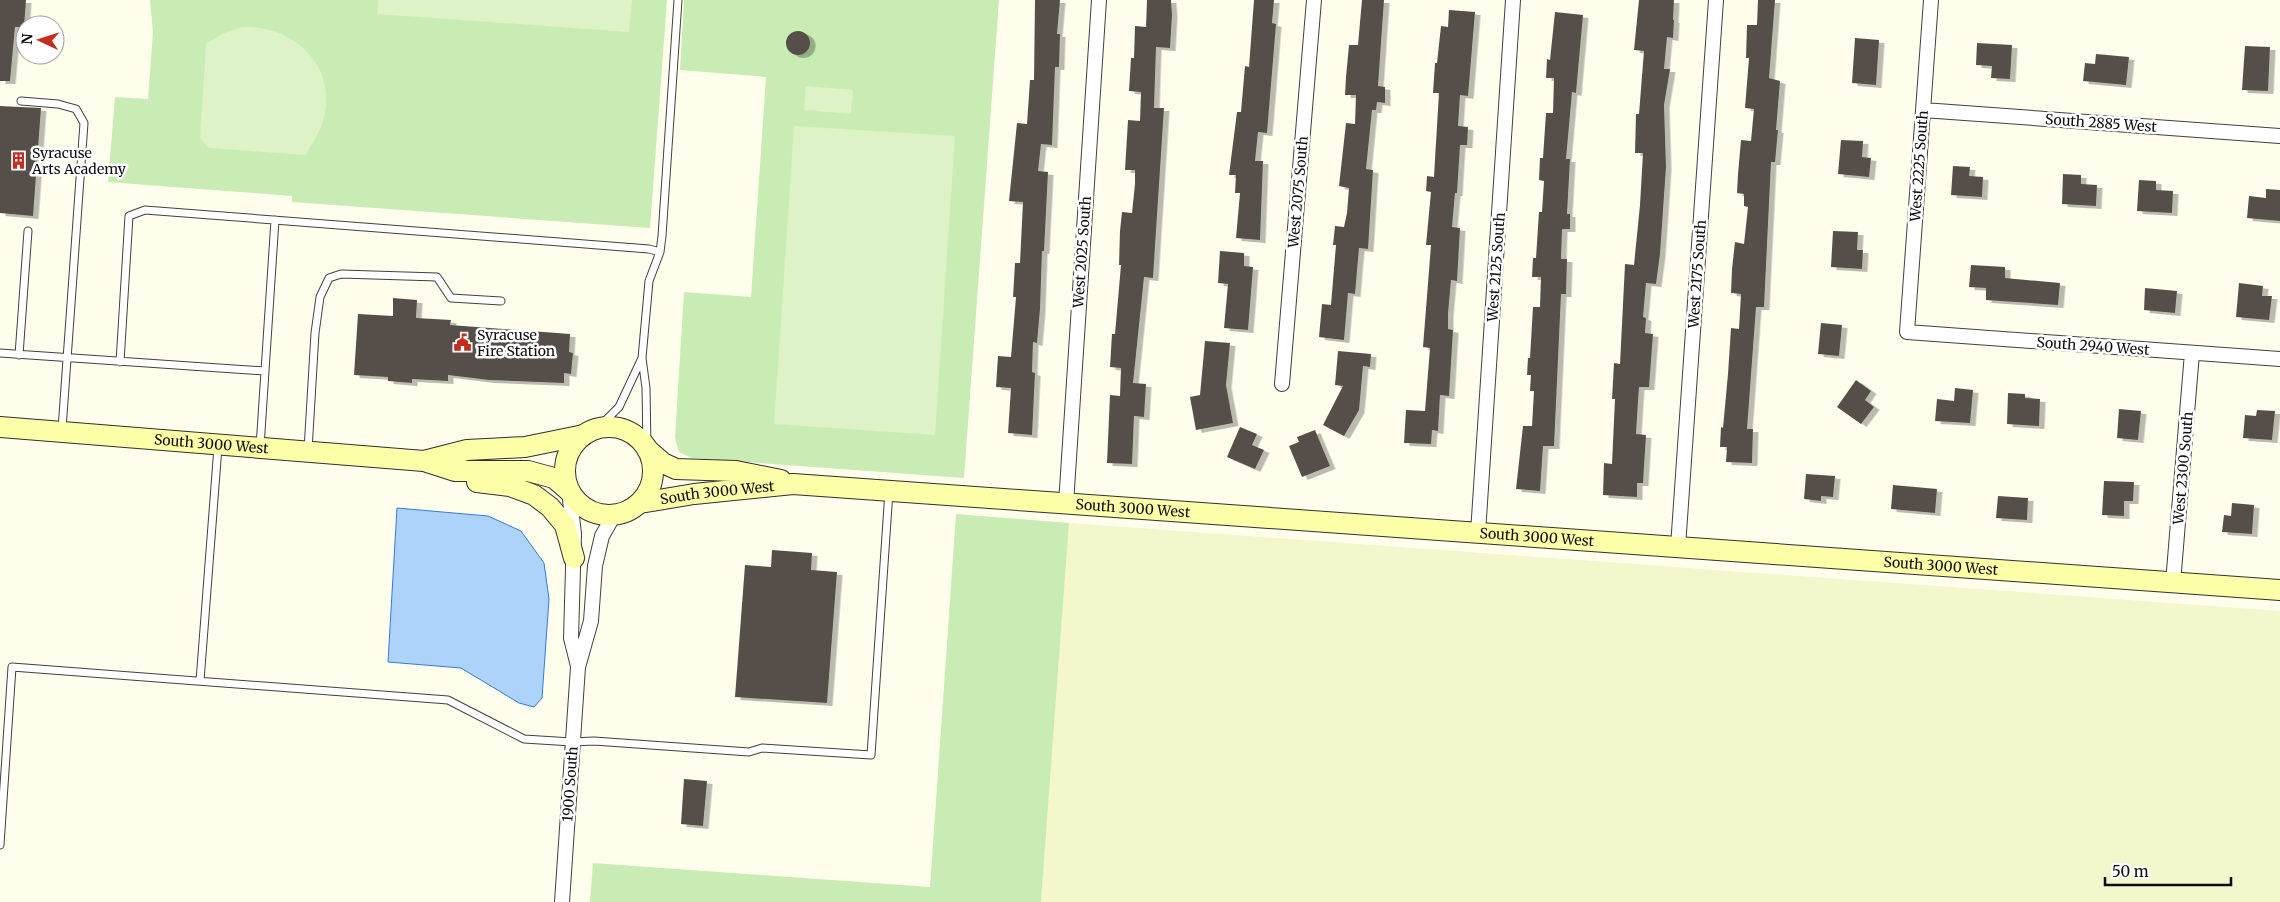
<svg xmlns="http://www.w3.org/2000/svg" width="2280" height="902" viewBox="0 0 2280 902" font-family="Merriweather,serif">
<style>
.farmland{fill:#f4f6cb}
.green{fill:#c9ecb4}
.pitch{fill:#ddf2c6}
.water{fill:#aed3fa;stroke:#317cd5}
.building{fill:#565049;filter:url(#shadow)}
.lines{fill:none;stroke-linecap:round;stroke-linejoin:round}
.lane-casing{stroke:#404040;stroke-width:9}
.street-casing{stroke:#404040;stroke-width:16}
.secondary-casing{stroke:#2f2f2f;stroke-width:22}
.lane{stroke:#fff;stroke-width:7}
.street{stroke:#fff;stroke-width:14}
.secondary{stroke:#fcffa8;stroke-width:20}
.labels{text-anchor:middle;dominant-baseline:central;stroke-width:5;stroke-linejoin:round;paint-order:stroke}
.street-label{font-size:14px;fill:#0d0d0d;stroke:#fff}
.poi-label{font-size:14px;fill:#0d0d0d;stroke:#fff;text-anchor:start}
</style>
<defs>
<filter id="shadow"><feDropShadow dx="5.5" dy="3" stdDeviation="0" flood-color="#0004"/></filter>
</defs>
<rect width="100%" height="100%" fill="#fffeed"/>
<!-- farmland -->
<path class="farmland" d="M1069 523 2280 611V902H1041Z"/>
<!-- green -->
<path class="green" d="M150 0H667L650 228 292 202V196L108 182 115 97 148 99 153 32Z
M684 0H999L964 478 692 458 679 452 675 438 684 292 751 297 766 77 680 70Z
M956 514 1069 523 1041 902H590L593 863 930 887Z"/>
<!-- pitch -->
<path class="pitch" d="M378 0H632L629 32 377 14Z
M242 27C295 24 341 69 322 124 318 135 311 145 306 155L209 148 200 138 206 44 222 34Z
M806 86 853 90 851 114 804 110Z
M794 126 955 136 935 435 774 424Z"/>
<!-- water -->
<path class="water" d="M397 508 488 516 521 531 544 563 549 599 542 698 534 707 519 703 461 668 388 662Z"/>
<!-- building -->
<path class="building" d="M0 0H26L24 27H15L10 81H0Z
M1035 0H1060L1057 34H1060L1059 67H1055L1052 145 1041 144 1038 171 1048 172 1044 251H1042L1040 309 1037 343 1033 342 1032 372 1035 373 1032 435 1008 433 1011 388 996 387 998 356 1011 357 1016 297H1013L1015 263H1020L1023 202 1009 201 1017 123 1027 124 1030 80H1034Z
M1147 0H1171L1172 15 1170 48 1156 47 1154 108H1164L1155 246 1153 278 1144 277 1133 383 1146 384 1144 417 1134 416 1132 464 1107 463 1110 395 1120 396 1121 368 1110 367 1112 334H1115L1121 265H1119L1120 231 1122 212 1132 213 1135 184V170H1125L1128 120 1140 121 1141 92 1129 91 1131 58H1134L1135 26 1146 27Z
M1254 0H1274L1272 23 1276 24 1267 133 1258 132 1255 161H1263L1260 240 1236 238 1240 193H1235L1236 175H1229L1237 112H1241L1245 66 1249 67Z
M1362 0H1384L1378 86 1385 87V103L1377 102 1376 110H1372L1366 169 1373 170 1368 249 1359 248 1355 294 1348 293 1344 340 1319 337 1322 304 1331 305 1336 245H1333L1335 226 1344 227 1347 213 1349 188 1339 186 1346 123 1355 124 1356 95H1345L1346 77 1349 45H1358Z
M1639 0H1674L1673 20H1674L1673 38 1667 37 1664 69H1670L1664 105 1666 167 1660 254 1656 284 1646 283 1643 317 1646 318 1645 333 1653 334 1649 387H1639L1638 401 1636 434 1646 435 1643 483H1637V497L1603 495 1604 463 1612 464 1615 399H1612L1614 363 1620 364 1625 264 1634 265 1640 205 1643 153H1635L1636 114H1639L1644 51 1634 50Z
M1758 0H1775L1769 78 1780 81 1776 130H1778L1775 162H1771L1764 307H1756L1747 429H1753L1752 463 1726 462 1727 447H1720L1721 427 1723 428 1728 374 1731 328 1739 329 1741 294 1731 293 1732 269 1735 242 1744 244 1748 207 1744 206V194L1737 193 1738 174 1741 140 1751 141 1754 109 1745 108 1749 58H1746L1747 25H1757Z
M1449 10 1475 12 1468 96 1460 95 1458 126 1468 127 1467 145H1460L1457 193H1455L1452 227 1460 228 1457 281 1451 280 1448 314V329L1453 330 1449 396 1440 395 1438 431 1432 430 1431 444 1404 443 1406 410 1425 411 1430 348 1423 347 1431 245H1426L1431 192 1426 191 1427 176 1434 177 1435 159 1439 93H1433L1435 63H1437L1441 26 1448 27Z
M1555 12 1583 15 1576 93 1572 92 1566 159H1570L1567 214H1570V229H1562L1561 259H1567L1566 294H1561L1554 446H1543L1540 491 1516 489 1523 426H1532L1534 391H1530L1531 375H1527L1528 358H1530L1533 307H1540L1541 277H1532L1533 258H1536L1539 212H1542L1544 181 1539 180 1540 158H1543L1546 113H1553L1554 78H1546L1547 59 1550 60Z
M786 43a12 12 0 1 1 24 0a12 12 0 1 1-24 0Z
M1855 38 1879 40 1876 85 1852 83Z
M1977 43 2012 45 2010 79 1991 78 1992 66 1976 65Z
M2245 46 2270 47 2268 91 2242 90Z
M2096 54 2129 57 2126 85 2083 81 2085 63 2095 64Z
M0 106 41 108 33 216 0 213Z
M1841 140 1863 141 1862 157 1871 158 1869 177 1838 174Z
M1953 166 1970 167 1969 176 1983 177 1982 197 1951 195Z
M2063 174 2081 175V184L2097 185 2096 206 2062 204Z
M2139 180 2156 181V190L2173 191 2172 213 2137 211Z
M2266 189 2280 190V221L2247 218 2249 196 2266 198Z
M1833 231 1858 232 1857 250H1863L1862 269 1831 267Z
M1220 251 1244 253V266L1253 267 1248 330 1224 328 1228 284 1218 283Z
M1971 265 2005 267V278L2060 283 2058 305 1986 300V288L1969 287Z
M2239 283 2263 286 2262 296H2272L2269 320 2236 317Z
M2145 288 2177 291 2175 313 2144 310Z
M393 298 417 300 416 318 451 320 450 325 570 334 569 352 573 353 571 374 564 373V383L489 380 448 375V381L412 379V383L388 381V377L354 375 358 314 393 316Z
M1821 323 1842 325 1839 356 1818 354Z
M1205 341 1230 343 1226 385 1233 423 1196 430 1190 397 1200 395Z
M1338 351 1371 354 1370 367 1363 366 1359 410 1344 436 1323 425 1343 386 1335 385Z
M1856 380 1871 391 1865 400 1874 407 1861 424 1837 407Z
M1955 388 1973 390 1970 423 1935 421 1937 399 1954 401Z
M2008 393 2025 394V398L2040 399 2039 426 2007 424Z
M2119 409 2141 411 2138 440 2117 438Z
M2257 410 2275 411 2272 440 2243 438 2245 415 2256 416Z
M1240 427 1257 434 1252 445 1264 450 1255 469 1227 457Z
M1315 430 1330 466 1302 477 1289 446 1299 442 1297 437Z
M1806 474 1835 476 1833 497 1821 496V501L1804 499Z
M2104 481 2134 482 2133 501H2124V516L2102 515Z
M1893 485 1937 489 1935 513 1891 509Z
M1998 496 2028 498 2027 520 1996 518Z
M2232 503 2254 505 2252 534 2222 532 2224 515 2231 516Z
M772 550 812 553 811 570 837 572 827 703 735 697 745 565 771 567Z
M684 779 707 781 703 826 681 824Z"/>
<g class="lines">
<defs>
<path id="lane" d="M21 101 58 104 76 109 84 123 62 429
M0 353 265 371 260 447
M19 355 28 231
M120 362 129 216 145 210 649 249 660 252
M265 371 275 220
M597 429 619 407 642 358
M647 449 646 388 642 358 649 281 660 252 662 236 678 0
M308 450 315 333 320 297 329 278 341 274 437 277 451 298 501 301
M200 681 218 447
M0 845 12 667 448 700 524 739 572 742 594 741 749 752 762 748 871 755 889 491"/>
<path id="street" d="M1931 0 1907 332 2280 359
M1923 110 2280 136
M1282 384 1314 0
M569 491 574 534 571 638 578 666
M1066 504 1099 0
M1478 533 1513 0
M1678 547 1716 0
M2173 583 2192 353
M562 902 578 667 591 621 595 566 602 536 614 515"/>
<g id="secondary">
<path id="s1" d="M0 427 424 461 455 471H528L554 478 569 491"/>
<circle cx="609" cy="471" r="44"/>
<path d="M647 449 663 463 676 469 736 471 781 480"/>
<path d="M424 461 467 450 525 447 584 435"/>
<path d="M477 482 510 486 534 495 550 507 565 525 574 558"/>
<path id="s2" d="M640 503 694 494 793 484 2280 590"/>
</g>
</defs>
<!-- lane casing -->
<use href="#lane" class="lane-casing"/>
<!-- street casing -->
<use href="#street" class="street-casing"/>
<!-- secondary casing -->
<use href="#secondary" class="secondary-casing"/>
<!-- lane -->
<use href="#lane" class="lane"/>
<!-- street -->
<use href="#street" class="street"/>
<!-- secondary -->
<use href="#secondary" class="secondary"/>
</g>
<!-- icons -->
<defs>
<symbol id="building-bare" viewBox="-9 -9 18 18"><path d="M-4-6H4V6H1V3H-1V6H-4ZM-2.5-4.3h1.7v1.8h-1.7ZM.8-4.3h1.7v1.8H.8ZM-2.5-1h1.7V.8h-1.7ZM.8-1h1.7V.8H.8Z" fill="#c42d1d" stroke="#fff" stroke-width="2.5" paint-order="stroke"/></symbol>
<symbol id="civic-bare" viewBox="-9 -9 18 18"><path d="M-.6-6.5H3V-4.5H.6V-3L4-1V1h2V6H-6V1h2V-1L-.6-3ZM-1.2 2.5V6h2.4V2.5Z" fill="#c42d1d" stroke="#fff" stroke-width="2.5" paint-order="stroke"/></symbol>
</defs>
<g fill-rule="evenodd">
<use href="#building-bare" x="6" y="148" width="25" height="25"/>
<use href="#civic-bare" x="450" y="330" width="25" height="25"/>
</g>
<g class="labels">
<!-- street labels -->
<g class="street-label">
<text transform="translate(2101 123) rotate(4)">South 2885 West</text>
<text transform="translate(1919 166) rotate(-86)">West 2225 South</text>
<text transform="translate(1298 192) rotate(-85)">West 2075 South</text>
<text transform="translate(1082 252) rotate(-86)">West 2025 South</text>
<text transform="translate(1496 267) rotate(-86)">West 2125 South</text>
<text transform="translate(1697 274) rotate(-86)">West 2175 South</text>
<text transform="translate(2093 346) rotate(4)">South 2940 West</text>
<text stroke="none"><textPath href="#s1" startOffset="212">South 3000 West</textPath></text>
<text transform="translate(2183 468) rotate(-85)">West 2300 South</text>
<text stroke="none"><textPath href="#s2" startOffset="78">South 3000 West</textPath></text>
<text stroke="none"><textPath href="#s2" startOffset="495">South 3000 West</textPath></text>
<text stroke="none"><textPath href="#s2" startOffset="900">South 3000 West</textPath></text>
<text stroke="none"><textPath href="#s2" startOffset="1305">South 3000 West</textPath></text>
<text transform="translate(570 784) rotate(-86)">1900 South</text>
</g>
<!-- poi labels -->
<g class="poi-label">
<text x="32" y="153">Syracuse<tspan x="32" dy="16">Arts Academy</tspan></text>
<text x="477" y="335">Syracuse<tspan x="477" dy="16">Fire Station</tspan></text>
</g>
</g>
<!-- north arrow -->
<g transform="translate(40 40) rotate(274)"><circle r="24" fill="#ffffff" stroke="#9e9e9e"/>
<path d="M0-4L9 19L0 12L-9 19Z" fill="#c42d1d"/>
<text y="-8" font-size="14" font-weight="bold" text-anchor="middle" fill="#0d0d0d">N</text>
</g>
<!-- scale -->
<path d="M2105 877v8h126v-8" fill="none" stroke="#0d0d0d" stroke-width="2.5"/>
<text x="2112" y="877" font-size="15" fill="#0d0d0d" stroke="#ffffff" stroke-width="4" paint-order="stroke">50 m</text>
</svg>
